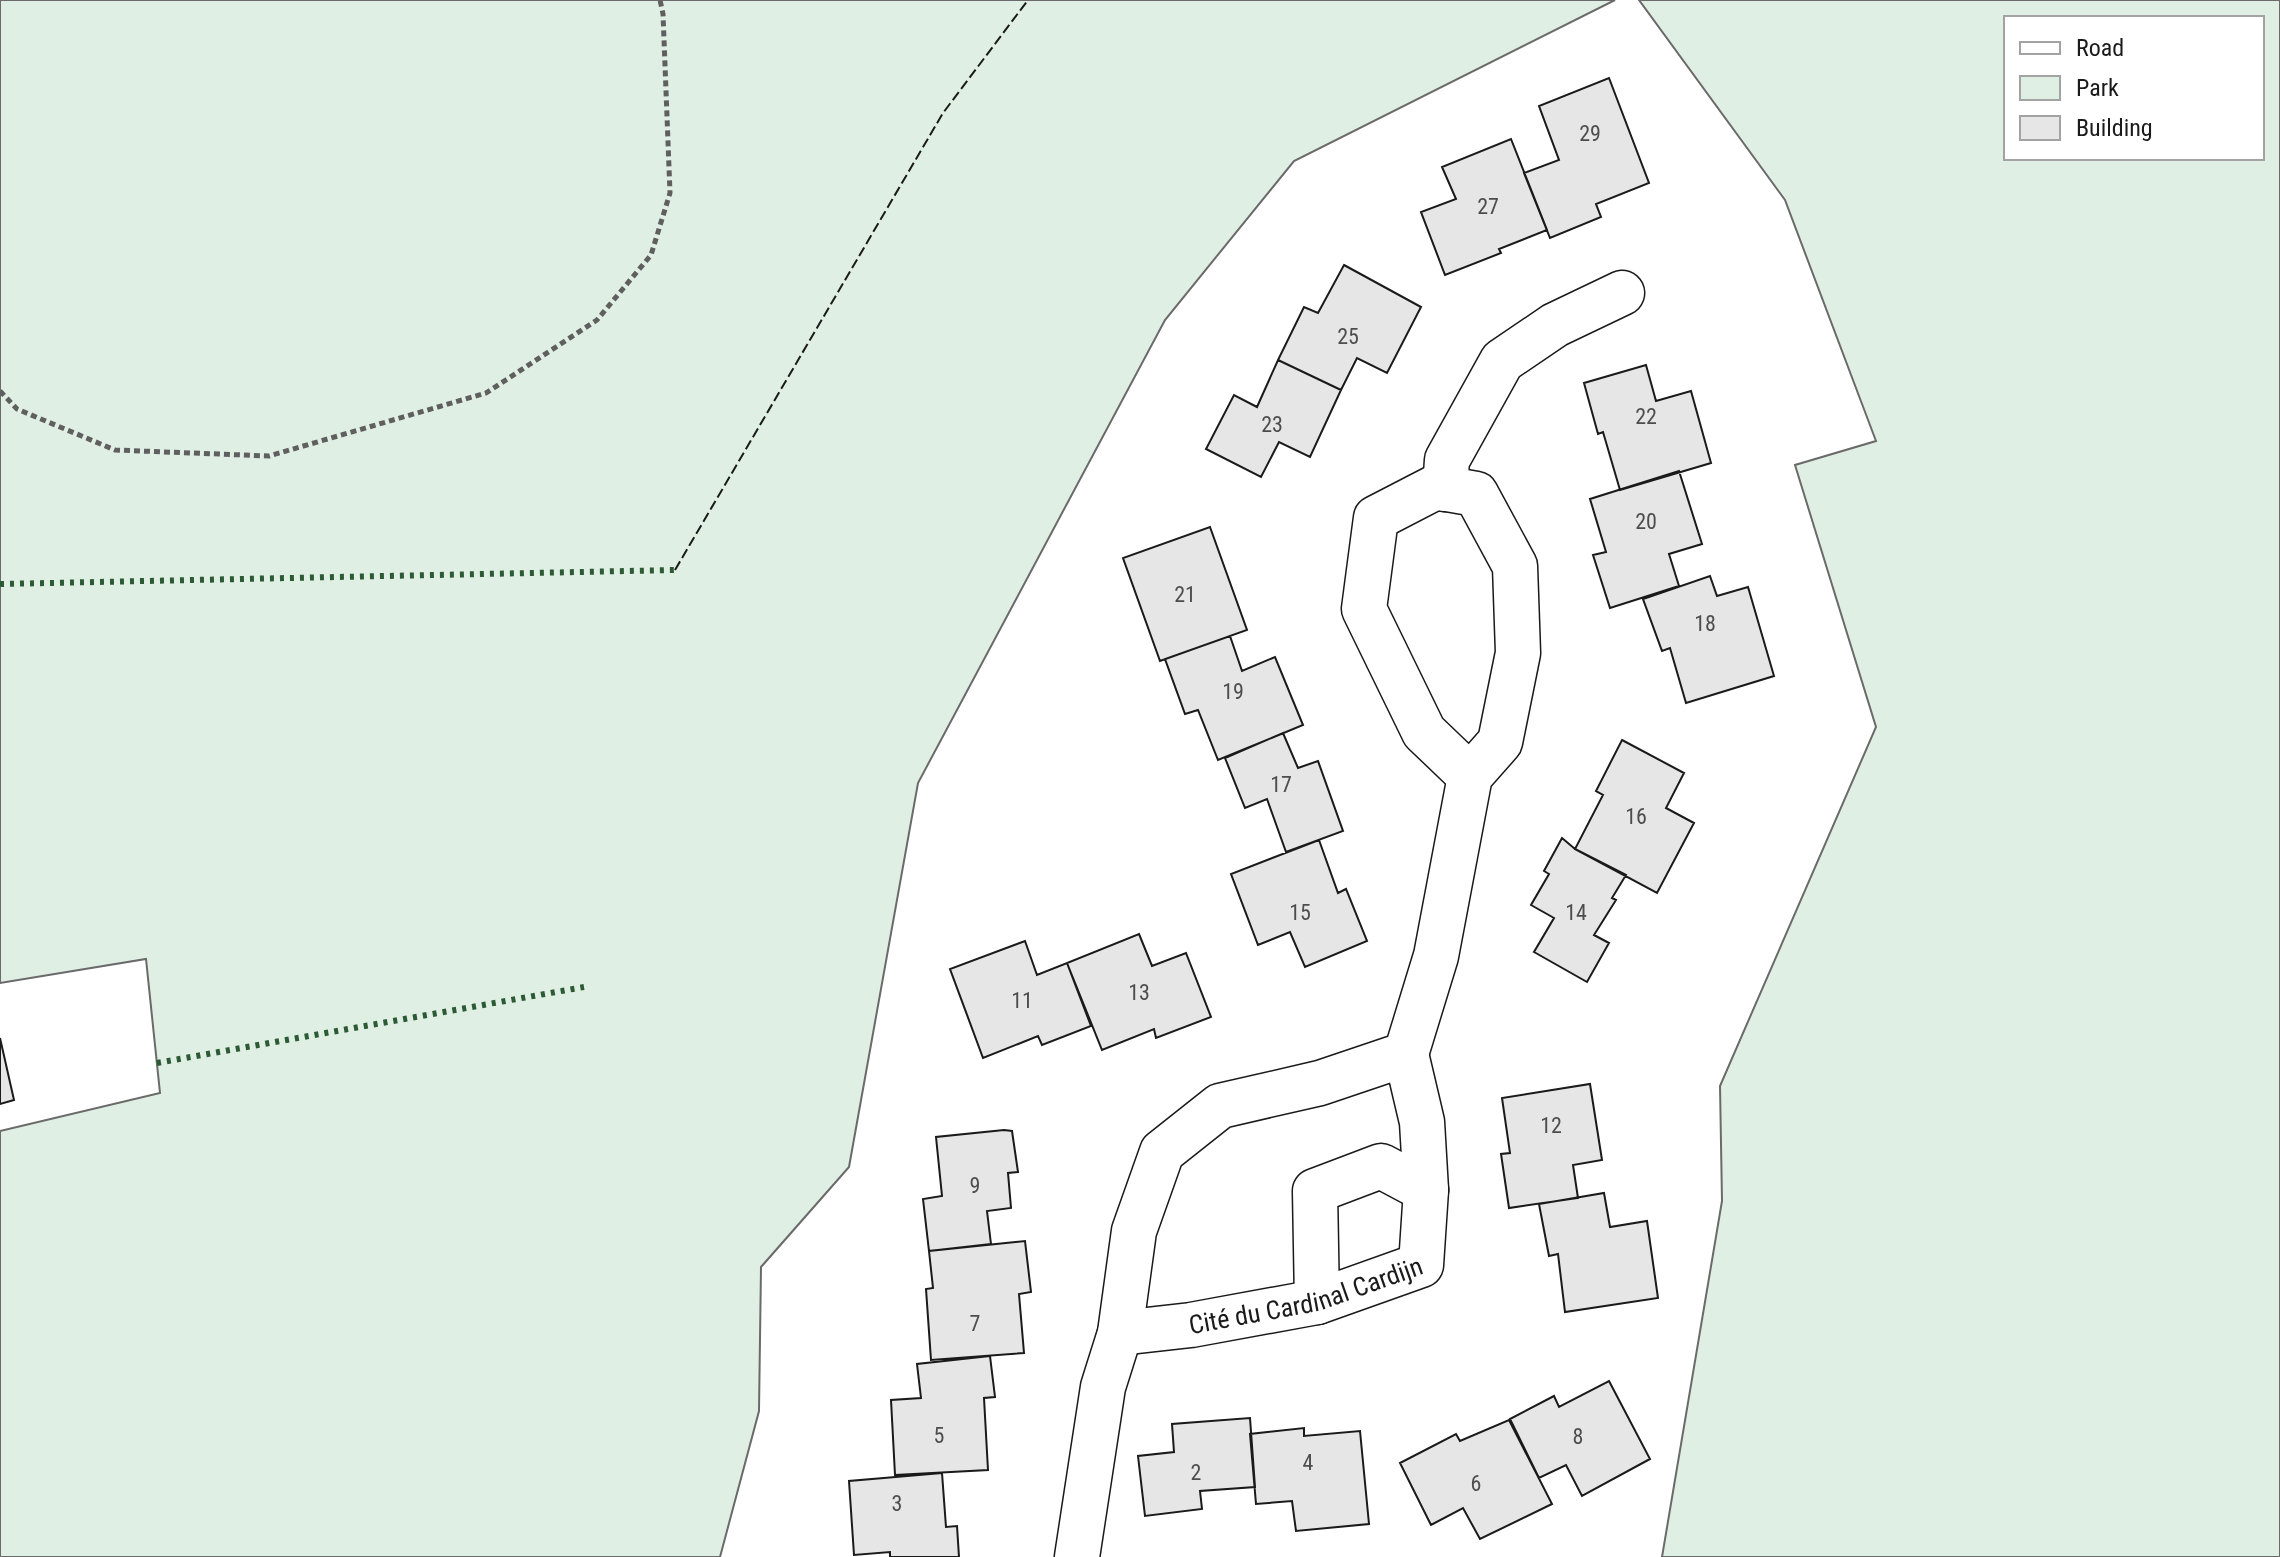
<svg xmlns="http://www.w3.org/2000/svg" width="2280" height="1557" viewBox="0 0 2280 1557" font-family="'Roboto Condensed',sans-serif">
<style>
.green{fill:#e0efe3;stroke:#6a6a6a;stroke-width:2;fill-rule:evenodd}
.building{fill:#e6e6e6;stroke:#1a1a1a;stroke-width:2}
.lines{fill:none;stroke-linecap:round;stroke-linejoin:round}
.street-casing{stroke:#1a1a1a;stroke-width:47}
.path{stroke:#5f5f5f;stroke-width:5;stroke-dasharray:6 4;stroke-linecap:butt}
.street{stroke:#fff;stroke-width:44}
.hedge{stroke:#2b5a34;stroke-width:6;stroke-dasharray:4 6;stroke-linecap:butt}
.fence{stroke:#1a1a1a;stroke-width:2;stroke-dasharray:10 4;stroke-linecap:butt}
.labels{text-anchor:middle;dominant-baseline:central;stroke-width:6;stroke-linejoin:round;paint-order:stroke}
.number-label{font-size:22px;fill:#4d4d4d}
.street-label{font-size:26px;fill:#1a1a1a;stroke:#fff}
</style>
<rect width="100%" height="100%" fill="#fff"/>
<!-- green -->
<path class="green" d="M0 0H1615L1294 161 1165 320 918 783 849 1167 761 1267 759 1411 720 1557H0V1131L160 1093 146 959 0 983Z
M1639 0H2280V1557H1662L1722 1201 1720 1086 1876 727 1795 465 1876 441 1785 200ZM2006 18H2262V158H2006Z"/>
<!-- building -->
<path class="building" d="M1609 78 1649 183 1596 204 1601 217 1550 238 1524 173 1559 160 1539 106Z
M1511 139 1547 230 1499 249 1501 253 1445 275 1421 212 1456 199 1442 167Z
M1344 265 1421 307 1387 373 1357 358 1341 390 1278 360 1304 307 1318 313Z
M1278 360 1341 390 1310 457 1279 442 1261 477 1206 449 1234 395 1257 407Z
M1646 365 1656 401 1691 391 1711 463 1620 490 1603 432 1598 434 1584 383Z
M1679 471 1702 544 1669 554 1679 586 1610 608 1593 555 1606 552 1590 499Z
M1210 527 1247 630 1160 661 1123 558Z
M1710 576 1717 596 1748 587 1774 676 1686 703 1670 648 1662 651 1643 599Z
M1230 636 1242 671 1275 657 1303 725 1218 760 1198 710 1185 714 1165 659Z
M1283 733 1298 768 1318 761 1343 831 1286 852 1267 799 1245 808 1225 758Z
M1622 740 1684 773 1666 808 1694 823 1657 893 1575 849 1603 795 1596 791Z
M1562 838 1575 849 1626 875 1612 898 1616 900 1594 935 1609 943 1587 982 1534 952 1554 918 1531 905 1549 874 1544 871Z
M1319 840 1338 893 1346 889 1367 941 1305 967 1290 932 1258 945 1231 874Z
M1139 934 1152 966 1186 953 1211 1017 1156 1038 1154 1029 1102 1050 1067 963Z
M1025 941 1037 975 1067 963 1091 1026 1042 1045 1038 1036 983 1058 950 969Z
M0 1038 14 1100 0 1104Z
M1590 1084 1602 1160 1573 1165 1578 1198 1509 1208 1501 1154 1510 1153 1502 1098Z
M1004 1130 1012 1131 1018 1172 1008 1173 1011 1208 987 1211 991 1244 929 1251 923 1199 942 1196 936 1137Z
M1604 1193 1610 1227 1647 1221 1658 1298 1565 1312 1558 1254 1549 1256 1539 1204Z
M1025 1241 1031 1292 1019 1294 1024 1353 931 1360 926 1289 933 1288 929 1251Z
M990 1356 995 1397 984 1398 988 1470 895 1475 891 1400 921 1398 917 1364Z
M1609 1381 1650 1459 1582 1496 1566 1465 1539 1478 1510 1419 1554 1396 1559 1407Z
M1250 1418 1255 1487 1200 1491 1202 1509 1145 1516 1138 1456 1174 1452 1172 1424Z
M1509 1420 1552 1504 1480 1539 1463 1508 1431 1525 1400 1463 1456 1434 1460 1441Z
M1304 1428V1436L1360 1431 1369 1524 1296 1531 1292 1501 1256 1504 1250 1434Z
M942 1473 946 1527 957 1526 959 1557H890V1552L854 1555 849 1481Z"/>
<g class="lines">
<defs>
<g id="street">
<path d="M1445 489 1447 460 1502 361 1555 325 1622 293"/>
<path d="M1317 1302 1315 1191 1381 1166 1426 1190"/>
<path id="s1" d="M1120 1333 1191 1325 1317 1302 1421 1265 1426 1190 1422 1122 1406 1054"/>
<path d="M1077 1557 1103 1387 1120 1333 1134 1231 1162 1152 1220 1106 1320 1083 1406 1054 1436 956 1470 776 1500 742 1518 653 1515 566 1476 494 1436 487 1376 518 1364 609 1424 732 1470 776"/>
</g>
</defs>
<!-- street casing -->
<use href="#street" class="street-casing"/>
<!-- path -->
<path class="path" d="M0 391 17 409 115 450 269 456 486 393 597 320 651 255 670 193 663 14 660 0"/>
<!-- street -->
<use href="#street" class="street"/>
<!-- hedge -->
<path class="hedge" d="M0 584 675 570
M157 1063 584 987"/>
<!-- fence -->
<path class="fence" d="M675 570 943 113 1028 0"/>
</g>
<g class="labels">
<!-- number labels -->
<g class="number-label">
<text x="1590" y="133">29</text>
<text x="1488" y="206">27</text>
<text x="1348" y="336">25</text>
<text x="1646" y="416">22</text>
<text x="1272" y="424">23</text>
<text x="1646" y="521">20</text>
<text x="1185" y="594">21</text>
<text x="1705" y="623">18</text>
<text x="1233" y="691">19</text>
<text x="1281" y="784">17</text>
<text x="1636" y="816">16</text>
<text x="1300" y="912">15</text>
<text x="1576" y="912">14</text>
<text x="1139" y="992">13</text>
<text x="1022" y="1000">11</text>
<text x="1551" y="1125">12</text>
<text x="975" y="1185">9</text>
<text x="975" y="1323">7</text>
<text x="939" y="1435">5</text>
<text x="1578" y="1436">8</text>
<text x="1308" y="1462">4</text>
<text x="1196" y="1472">2</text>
<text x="1476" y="1483">6</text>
<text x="897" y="1503">3</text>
</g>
<!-- street labels -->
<g class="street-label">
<text stroke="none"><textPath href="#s1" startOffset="190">Cité du Cardinal Cardijn</textPath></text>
</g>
</g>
<!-- legend -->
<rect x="2004" y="16" width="260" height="144" fill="#ffffff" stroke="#a3a3a3" stroke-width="2"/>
<rect x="2020" y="42" width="40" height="12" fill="#ffffff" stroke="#a3a3a3" stroke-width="2"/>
<text x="2076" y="56" font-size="24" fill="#1a1a1a">Road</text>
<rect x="2020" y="76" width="40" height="24" fill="#e0efe3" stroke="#a3a3a3" stroke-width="2"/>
<text x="2076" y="96" font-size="24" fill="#1a1a1a">Park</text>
<rect x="2020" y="116" width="40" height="24" fill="#e6e6e6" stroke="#a3a3a3" stroke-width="2"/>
<text x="2076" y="136" font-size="24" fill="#1a1a1a">Building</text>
</svg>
